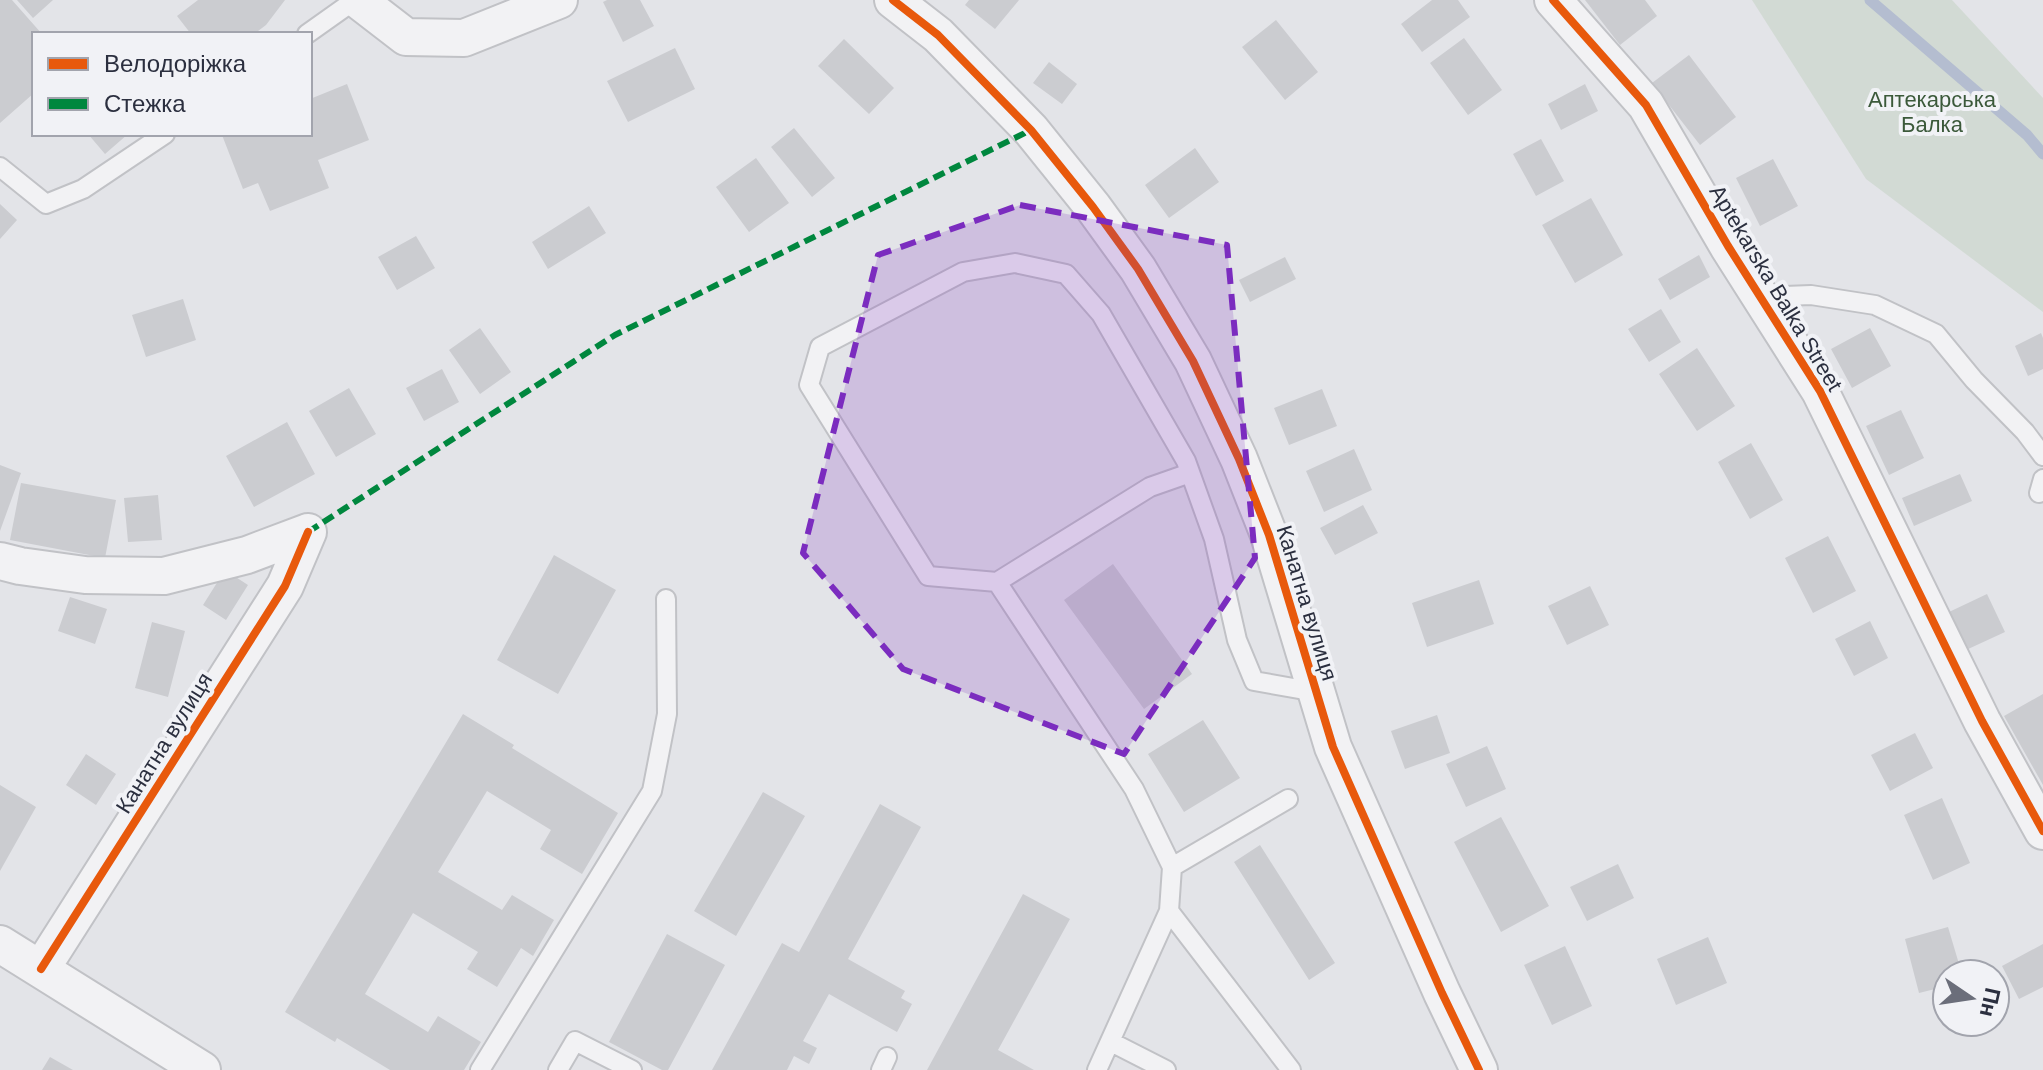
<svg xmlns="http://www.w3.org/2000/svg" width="2043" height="1070" viewBox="0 0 2043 1070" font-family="Arial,sans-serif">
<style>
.green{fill:#d2dad4}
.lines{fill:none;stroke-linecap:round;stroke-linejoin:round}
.stream{stroke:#b4bdd0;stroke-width:11}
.building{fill:#cbccd0}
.lane-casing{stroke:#c1c2c6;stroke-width:22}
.street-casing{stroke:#c1c2c6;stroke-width:40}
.lane{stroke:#f2f2f4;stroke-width:18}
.street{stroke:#f2f2f4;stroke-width:36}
.quiet{stroke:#00873e;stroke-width:6;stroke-dasharray:12 6;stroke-linecap:butt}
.cycleway-casing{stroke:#f1f2f6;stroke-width:13}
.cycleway{stroke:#e8590c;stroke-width:8}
.marked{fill:#7b2cbf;fill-opacity:0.2;stroke:#7b2cbf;stroke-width:6;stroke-dasharray:16 10;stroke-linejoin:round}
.labels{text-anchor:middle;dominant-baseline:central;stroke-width:8;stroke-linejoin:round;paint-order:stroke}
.park-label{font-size:22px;fill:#3b593a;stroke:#f1f2f6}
.street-label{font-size:22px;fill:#2b2f3f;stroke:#f1f2f6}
</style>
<rect width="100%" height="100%" fill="#e3e4e8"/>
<!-- green -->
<path class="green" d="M1752 0H1952L2043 98V312L1866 179Z"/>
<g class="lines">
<!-- stream -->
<path class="stream" d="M1870 0 2027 135 2043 154"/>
</g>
<!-- building -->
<path class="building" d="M0 0H12L42 34H34V93L0 123Z
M17 0H53L33 18Z
M198 0H285L266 25 254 34H191L177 16Z
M607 0H640L654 26 623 42 603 2Z
M969 0H1019L995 29 965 5Z
M1432 0H1458L1470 17 1422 52 1401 24Z
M1585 0H1645L1657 16 1620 45Z
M1276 20 1318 72 1285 100 1242 47Z
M1464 38 1502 90 1468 115 1430 63Z
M844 39 894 88 869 114 818 66Z
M675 48 695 89 628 122 607 81Z
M1689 55 1736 117 1700 145 1652 83Z
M1049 62 1077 84 1062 104 1033 83Z
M347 84 369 140 318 160 329 188 270 211 258 183 243 189 222 135 310 134V99Z
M1585 84 1598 111 1561 130 1548 104Z
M794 128 835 178 812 197 771 147Z
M88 134H128L105 154Z
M1541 139 1564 181 1536 196 1513 154Z
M1195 148 1219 182 1169 218 1145 185Z
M756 158 789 203 749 232 716 187Z
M1773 159 1798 206 1760 226 1736 178Z
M1591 198 1623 255 1575 283 1542 225Z
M0 204 17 220 0 239Z
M589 206 606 233 548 269 532 242Z
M416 236 435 268 397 290 378 257Z
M1699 255 1710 277 1670 300 1658 279Z
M1285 257 1296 279 1250 302 1239 280Z
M183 299 196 340 146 357 132 315Z
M1661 309 1681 342 1649 362 1628 329Z
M480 328 511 372 480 394 449 350Z
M1870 328 1891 366 1852 388 1831 349Z
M2041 333 2043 338V369L2028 376 2015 346Z
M1697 348 1735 406 1697 431 1659 374Z
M442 369 459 402 424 421 406 388Z
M349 388 376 434 336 457 309 411Z
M1322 389 1337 426 1289 445 1274 408Z
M1901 410 1924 458 1889 475 1866 426Z
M287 422 315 474 254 507 226 456Z
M1751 443 1783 500 1750 519 1718 462Z
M1354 449 1372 490 1324 512 1306 471Z
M0 465 21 473 0 531Z
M1960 474 1972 501 1914 526 1902 498Z
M21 483 116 500 105 558 10 540Z
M158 495 162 540 128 542 124 498Z
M1363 505 1378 533 1335 555 1320 528Z
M1828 536 1856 591 1813 613 1785 558Z
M554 555 616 590 558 694 497 660Z
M1113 564 1192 674 1144 709 1064 600Z
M225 570 248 585 226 620 203 605Z
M1479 580 1494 624 1427 647 1412 603Z
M1590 586 1609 625 1567 645 1548 606Z
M1987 594 2005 632 1966 650 1949 612Z
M70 597 107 609 95 644 58 631Z
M1870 621 1888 658 1854 676 1835 639Z
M152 622 185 631 168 697 135 688Z
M2043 694V785L2004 716Z
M463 714 514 745 512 748 618 813 582 874 540 849 551 830 487 791 438 872 502 910 512 895 554 920 533 956 521 948 497 987 467 969 478 952 413 913 365 994 428 1032 438 1016 481 1042 464 1070H390L337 1038 335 1042 285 1012Z
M1437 715 1450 753 1405 769 1391 731Z
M1203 720 1240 778 1184 812 1148 754Z
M1915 733 1933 768 1890 791 1871 755Z
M1487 746 1506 789 1466 807 1446 764Z
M86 754 116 774 96 805 66 785Z
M0 785 36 807 0 871Z
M763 792 805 816 736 936 694 911Z
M1942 798 1970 863 1933 880 1904 815Z
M880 804 921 827 848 959 905 991 901 998 912 1004 897 1032 829 994 803 1041 817 1048 809 1064 794 1056 787 1070H712L782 943 799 952Z
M1501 817 1549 906 1501 932 1454 842Z
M1260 845 1335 963 1309 980 1234 862Z
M1618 864 1634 898 1587 921 1570 887Z
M1023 894 1070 919 998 1050 1034 1070H927Z
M1948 927 1962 974H1947V986L1919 993 1905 939Z
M667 934 725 965 668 1070H662L609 1042Z
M1708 937 1727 983 1676 1005 1657 959Z
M2043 944V987L2019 999 2002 966Z
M1565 946 1592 1006 1552 1025 1524 965Z
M50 1057 73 1070H42Z"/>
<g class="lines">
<defs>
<path id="lane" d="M307 34 355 0
M0 167 46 204 83 189 165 134
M1761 297 1811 295 1875 305 1936 334 1974 380 2025 432 2043 456
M2039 493 2043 479
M997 582 1150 487 1190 473
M1172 867 1288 799
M1169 911 1291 1070
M1111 1042 1166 1070
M480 1070 652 791 667 714 666 599
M558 1070 575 1041 632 1070
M881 1070 887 1057
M1097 1070 1169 911 1172 867 1134 789 997 582 928 576 809 385 820 347 963 272 1015 263 1066 274 1101 314 1186 461 1214 539 1237 640 1254 681 1316 692"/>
<path id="street" d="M358 0 406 37 464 38 559 0
M893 0 938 35 1031 130 1093 207 1138 269 1193 361 1239 459 1269 535 1333 747 1442 993 1479 1070
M1553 0 1646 105 1728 246 1820 391 1982 721 2043 831
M0 561 20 566 85 575 164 576 247 555 308 532
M0 944 202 1070
M41 969 285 586 308 532"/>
</defs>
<!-- lane casing -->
<use href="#lane" class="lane-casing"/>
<!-- street casing -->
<use href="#street" class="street-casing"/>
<!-- lane -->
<use href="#lane" class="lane"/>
<!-- street -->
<use href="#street" class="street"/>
<!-- quiet -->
<path class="quiet" d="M308 532 615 335 1031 130"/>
<defs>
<path id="cycleway" d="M893 0 938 35 1031 130 1093 207 1138 269 1193 361 1239 459 1269 535 1333 747 1442 993 1479 1070
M1553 0 1646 105 1728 246 1820 391 1982 721 2043 831
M41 969 285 586 308 532"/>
</defs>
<!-- cycleway casing -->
<use href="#cycleway" class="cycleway-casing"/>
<!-- cycleway -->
<use href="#cycleway" class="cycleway"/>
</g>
<!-- marked area -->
<path class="marked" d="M1020 205 1227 245 1255 558 1124 754 903 669 803 553 878 255Z"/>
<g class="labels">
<!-- park labels -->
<g class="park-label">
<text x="1932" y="99">Аптекарська<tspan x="1932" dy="25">Балка</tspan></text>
</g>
<!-- street labels -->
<g class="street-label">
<text transform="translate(1776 288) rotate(59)">Aptekarska Balka Street</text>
<text transform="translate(1307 603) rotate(73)">Канатна вулиця</text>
<text transform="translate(164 743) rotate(-58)">Канатна вулиця</text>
</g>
</g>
<!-- legend -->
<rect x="32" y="32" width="280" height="104" fill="#f1f2f6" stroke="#a2a4ad" stroke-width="2"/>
<rect x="48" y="58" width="40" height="12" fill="#e8590c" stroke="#a2a4ad" stroke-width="2"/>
<text x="104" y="72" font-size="24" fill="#2b2f3f">Велодоріжка</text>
<rect x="48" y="98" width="40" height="12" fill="#00873e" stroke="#a2a4ad" stroke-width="2"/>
<text x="104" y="112" font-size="24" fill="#2b2f3f">Стежка</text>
<!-- north arrow -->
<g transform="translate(1971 998) rotate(103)"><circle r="38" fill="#f1f2f6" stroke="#a2a4ad" stroke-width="2"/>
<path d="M0-6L14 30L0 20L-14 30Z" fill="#6b6e7a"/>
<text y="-12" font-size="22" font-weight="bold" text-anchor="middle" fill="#2b2f3f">Пн</text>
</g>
</svg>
